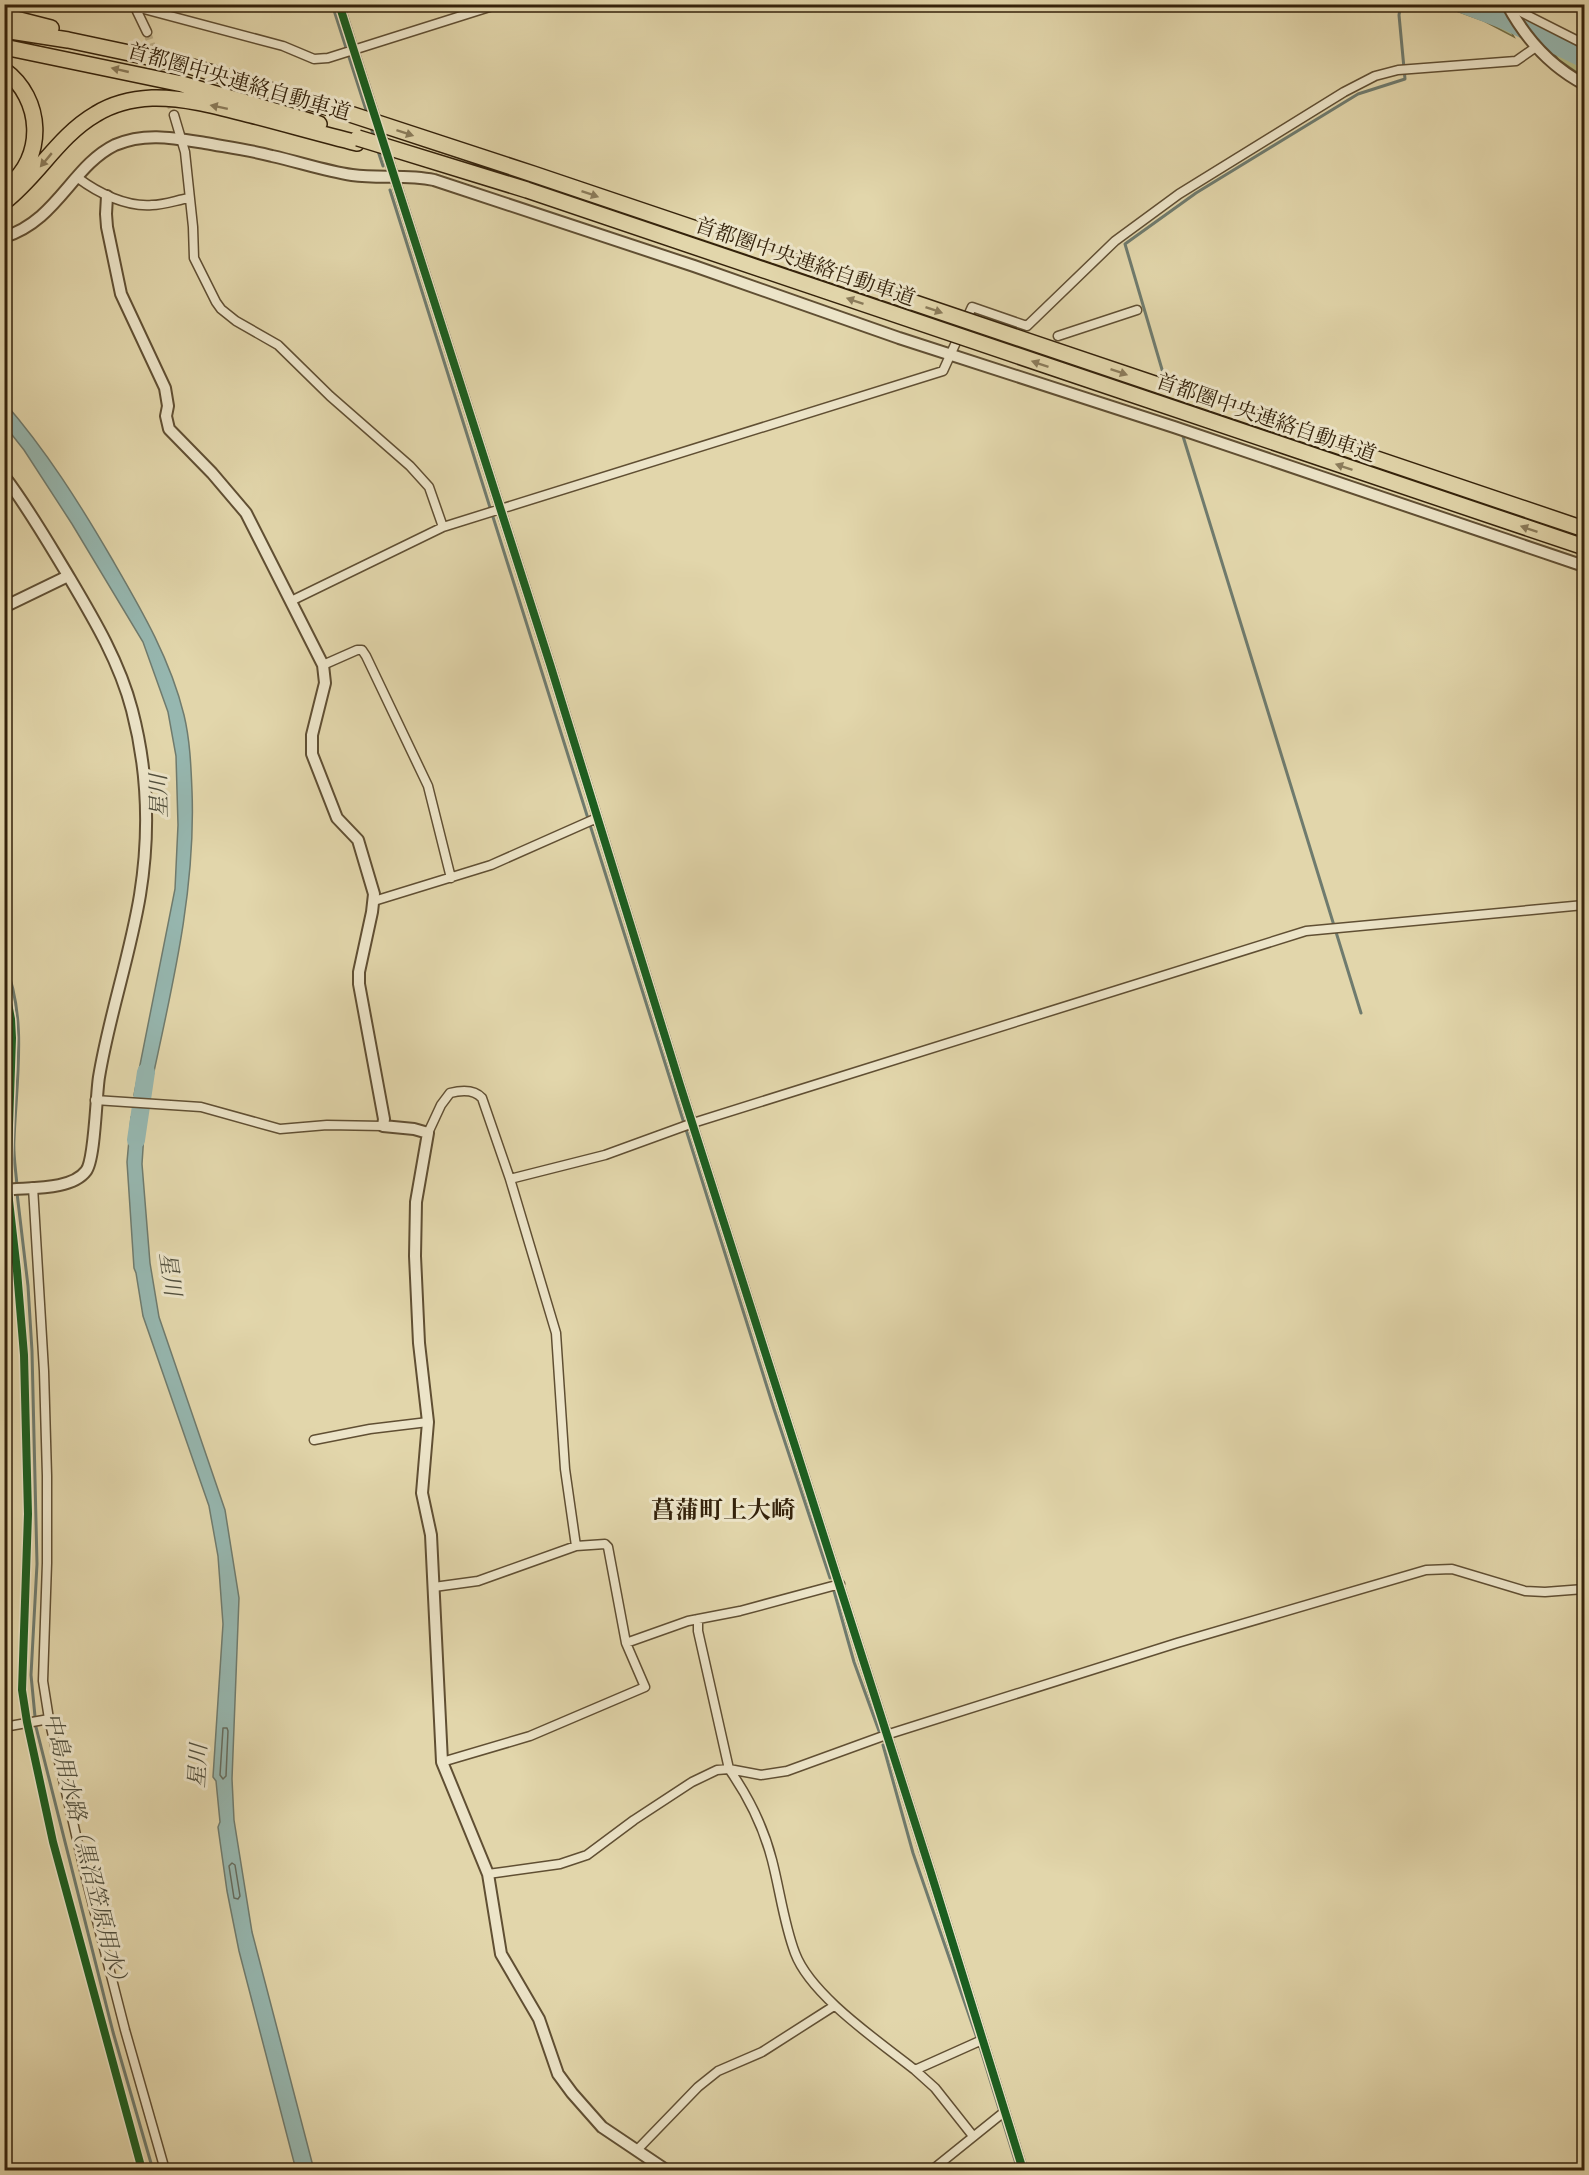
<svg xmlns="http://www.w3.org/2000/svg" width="1589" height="2175" viewBox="0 0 1589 2175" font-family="Cardo,'Noto Serif JP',serif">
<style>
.green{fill:#b5bd87;stroke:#747049;stroke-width:1.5}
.water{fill:#96b7b0;stroke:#6f7b6e;stroke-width:1.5}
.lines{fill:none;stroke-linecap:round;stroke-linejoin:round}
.shore{stroke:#656c5e;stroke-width:1.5}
.stream{stroke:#6f7b6e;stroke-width:3}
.river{stroke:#96b7b0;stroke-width:18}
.minor-tunnel{stroke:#bfb28b;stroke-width:8;stroke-dasharray:8 4;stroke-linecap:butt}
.minor-casing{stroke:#604f33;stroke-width:11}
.tertiary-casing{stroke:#604f33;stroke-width:14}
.motorway-casing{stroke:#34220b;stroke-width:18}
.minor{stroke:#ece4c8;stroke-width:8}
.tertiary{stroke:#ece4c8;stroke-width:10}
.motorway{stroke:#e2d6ab;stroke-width:15}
.motorway-bridge-casing{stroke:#34220b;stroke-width:18;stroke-linecap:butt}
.motorway-bridge{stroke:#e2d6ab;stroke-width:15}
.cycleway-casing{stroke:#ece4c8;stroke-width:11}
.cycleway{stroke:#1b5e20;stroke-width:8}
.oneway{fill:#8b7c5b}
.labels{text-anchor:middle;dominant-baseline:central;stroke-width:6;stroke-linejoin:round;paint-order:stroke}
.street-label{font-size:21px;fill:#34220b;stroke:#ece4c8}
.water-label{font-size:22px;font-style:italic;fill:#514f3d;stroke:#ece4c8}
.quarter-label{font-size:24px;font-weight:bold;fill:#34220b;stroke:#ece4c8}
</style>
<rect width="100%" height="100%" fill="#e2d6ab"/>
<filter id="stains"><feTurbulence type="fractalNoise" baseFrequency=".00333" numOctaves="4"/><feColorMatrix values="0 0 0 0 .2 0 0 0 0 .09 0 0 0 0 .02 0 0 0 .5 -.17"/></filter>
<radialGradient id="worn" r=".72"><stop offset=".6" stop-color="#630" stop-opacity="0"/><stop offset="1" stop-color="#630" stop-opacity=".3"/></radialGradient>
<!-- green -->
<path class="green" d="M1440 5H1456L1508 26 1514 37 1484 21Z
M1471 5H1489L1500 10 1502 17Z
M1540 29 1584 51V56L1544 36Z
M1548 45 1584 63V77L1558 59Z"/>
<!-- water -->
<path class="water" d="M4 402C46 450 80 504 112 559 141 609 170 658 184 715 190 740 191 766 192 791 196 895 170 995 149 1095H134L175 889 178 825 176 756 168 712 143 642 72 524 24 450 5 426Z
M131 1117 145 1118 142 1164 150 1263 159 1317 225 1510 239 1598 232 1779 234 1820 252 1932 314 2170H296L239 1951 227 1891 218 1827 220 1822 216 1781 213 1777 223 1624 218 1556 209 1506 143 1316 136 1273 134 1268 127 1162Z"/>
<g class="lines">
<!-- shore -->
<path class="shore" d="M223 1728H227L228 1731 226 1776 223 1779 220 1775Z
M232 1863 235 1865 240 1896 238 1899 234 1898 229 1866Z"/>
<!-- stream -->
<path class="stream" d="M332 4 367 113
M370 125 375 139
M378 151 383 166
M390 190 774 1409 830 1578
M1166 383 1125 244 1196 193 1358 94 1405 79 1399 15 1401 4
M1182 433 1361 1013
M4 962C28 1017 16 1082 14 1140 13 1155 16 1171 17 1186
M17 1193 28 1286 32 1351 37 1564 31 1675 36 1727 113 2032 153 2170
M834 1591 854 1662 879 1731
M883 1745 913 1853 979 2044 1018 2170"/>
<!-- river -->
<path class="river" d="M1462 4 1504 20 1584 59
M136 1140 146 1072"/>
<!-- minor-tunnel -->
<path class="minor-tunnel" d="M147 32 174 115"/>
<defs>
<path id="minor" d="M125 4 283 46 314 59 328 58 499 4
M339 4 550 664 680 1085 930 1870 1023 2170
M134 5 147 32
M1507 5 1584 44
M174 115 185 152 193 227 194 258 216 302 221 309 236 321 278 345 330 396 410 466 429 487 443 527
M78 178C98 193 126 207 152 205 164 205 177 200 189 198
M1058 336 1137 310
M291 601 443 527 943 371 972 307 1027 326 1115 241 1179 194 1344 92 1375 76 1398 70 1516 61 1536 47
M323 665 357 650H362L366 656 428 786 451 878
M374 901 491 865 597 818
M95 1100 201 1107 280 1129 327 1125 383 1126
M428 1133 441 1105 450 1093C462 1090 474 1089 482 1098L510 1179 556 1333 565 1469 576 1546
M510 1179 605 1155 693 1123 1306 931 1584 905
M33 1187 44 1371 47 1476V1563L43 1681 49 1719 86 1878 125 2030 165 2170
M314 1440 370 1429 428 1422
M434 1587 478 1581 576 1546 605 1544 608 1547 626 1643 645 1687 530 1736 442 1762
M698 1619V1631L729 1769C748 1796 764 1829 772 1860 780 1891 784 1924 795 1953 811 1996 880 2042 915 2070L982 2040
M626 1643 688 1621 740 1611 840 1584
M4 1727 49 1719
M488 1874 560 1864 587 1855 634 1820 692 1782 717 1770 729 1769 761 1775 787 1771 886 1735 1177 1643 1426 1570 1452 1569 1525 1591 1545 1592 1584 1589
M915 2070 935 2088 973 2136
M637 2150 698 2087 718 2071 762 2052 834 2006
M932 2170 1004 2112"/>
<path id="tertiary" d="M1507 4C1525 38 1550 66 1584 84
M107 196 106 214 107 227 121 294 165 388 168 406 166 416 169 429 212 473 246 513 323 665 325 683 312 735V754L337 818 358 840 374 894 372 912 359 972V984L384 1119 383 1126 414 1129 428 1133 416 1202 415 1256 419 1343 428 1422 422 1493 431 1535 442 1762 488 1874 501 1954 539 2019 558 2074 572 2093 602 2127 666 2170
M4 237C57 221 72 166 115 145 145 132 174 138 205 143 227 147 250 150 272 156 299 162 325 171 352 175 379 179 406 174 434 180L694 266 899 338 1174 427 1584 566
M4 476C27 506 46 539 66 572 92 616 119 660 132 710 148 771 150 833 140 895 130 956 109 1016 99 1077 96 1095 95 1160 86 1171 71 1191 27 1187 4 1190
M4 607 68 576"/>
<path id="motorway" d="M4 16 51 28
M4 30 68 40 186 65 350 114
M4 47 182 84 319 124
M4 70C43 98 46 158 7 187
M4 202C38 176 58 136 96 114 112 104 133 99 152 98 185 97 220 107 251 115 286 124 321 134 357 143"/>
</defs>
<!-- minor casing -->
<use href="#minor" class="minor-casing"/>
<!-- tertiary casing -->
<use href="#tertiary" class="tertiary-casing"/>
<!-- motorway casing -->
<use href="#motorway" class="motorway-casing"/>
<!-- minor -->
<use href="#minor" class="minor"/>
<!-- tertiary -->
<use href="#tertiary" class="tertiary"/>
<!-- motorway -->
<use href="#motorway" class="motorway"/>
<defs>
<path id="motorway-bridge" d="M350 114 533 174 1584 529
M358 138 527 190 1584 547"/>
</defs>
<!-- motorway-bridge casing -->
<use href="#motorway-bridge" class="motorway-bridge-casing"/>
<!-- motorway-bridge -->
<use href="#motorway-bridge" class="motorway-bridge"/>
<defs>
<path id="cycleway" d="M339 4 550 664 680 1085 930 1870 1023 2170
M4 982 11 1019 12 1038 7 1183 17 1271 24 1355 28 1514 22 1690 27 1722 53 1842 142 2170"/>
</defs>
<!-- cycleway casing -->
<use href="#cycleway" class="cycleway-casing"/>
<!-- cycleway -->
<use href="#cycleway" class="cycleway"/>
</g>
<!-- one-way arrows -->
<defs><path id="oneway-solid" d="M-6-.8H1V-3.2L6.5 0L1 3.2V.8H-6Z" transform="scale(1.5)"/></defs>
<g class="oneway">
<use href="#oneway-solid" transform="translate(120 70) rotate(-167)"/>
<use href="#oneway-solid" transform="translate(219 107) rotate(-168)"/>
<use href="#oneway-solid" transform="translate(405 133) rotate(18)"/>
<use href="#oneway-solid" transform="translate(46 160) rotate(130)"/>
<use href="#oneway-solid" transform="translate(590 194) rotate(19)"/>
<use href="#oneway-solid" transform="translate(855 301) rotate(-161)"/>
<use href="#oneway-solid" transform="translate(934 310) rotate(19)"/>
<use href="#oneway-solid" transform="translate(1040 364) rotate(-161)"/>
<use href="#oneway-solid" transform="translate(1119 372) rotate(19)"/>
<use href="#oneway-solid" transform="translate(1344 467) rotate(-161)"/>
<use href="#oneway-solid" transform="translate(1529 529) rotate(-161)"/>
</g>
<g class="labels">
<!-- street labels -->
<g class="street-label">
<text transform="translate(239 82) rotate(16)">首都圏中央連絡自動車道</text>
<text transform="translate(805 262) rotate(19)">首都圏中央連絡自動車道</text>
<text transform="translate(1266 418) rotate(19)">首都圏中央連絡自動車道</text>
</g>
<!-- water labels -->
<g class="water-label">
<text transform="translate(159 796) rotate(-91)">星川</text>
<text transform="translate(170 1274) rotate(82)">星川</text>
<text transform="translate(198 1766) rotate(-87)">星川</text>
<text transform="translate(86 1852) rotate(76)">中島用水路（黒沼笠原用水）</text>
</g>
<!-- quarter labels -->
<g class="quarter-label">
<text x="723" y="1510">菖蒲町上大崎</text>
</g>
</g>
<!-- margin -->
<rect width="1589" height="2175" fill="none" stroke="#e2d6ab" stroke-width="24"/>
<rect x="6" y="6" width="1577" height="2163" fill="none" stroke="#34220b" stroke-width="3"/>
<rect x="12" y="12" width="1565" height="2151" fill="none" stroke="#34220b" stroke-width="1.5"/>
<rect width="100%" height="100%" filter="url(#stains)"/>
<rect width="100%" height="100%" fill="url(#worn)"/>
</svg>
